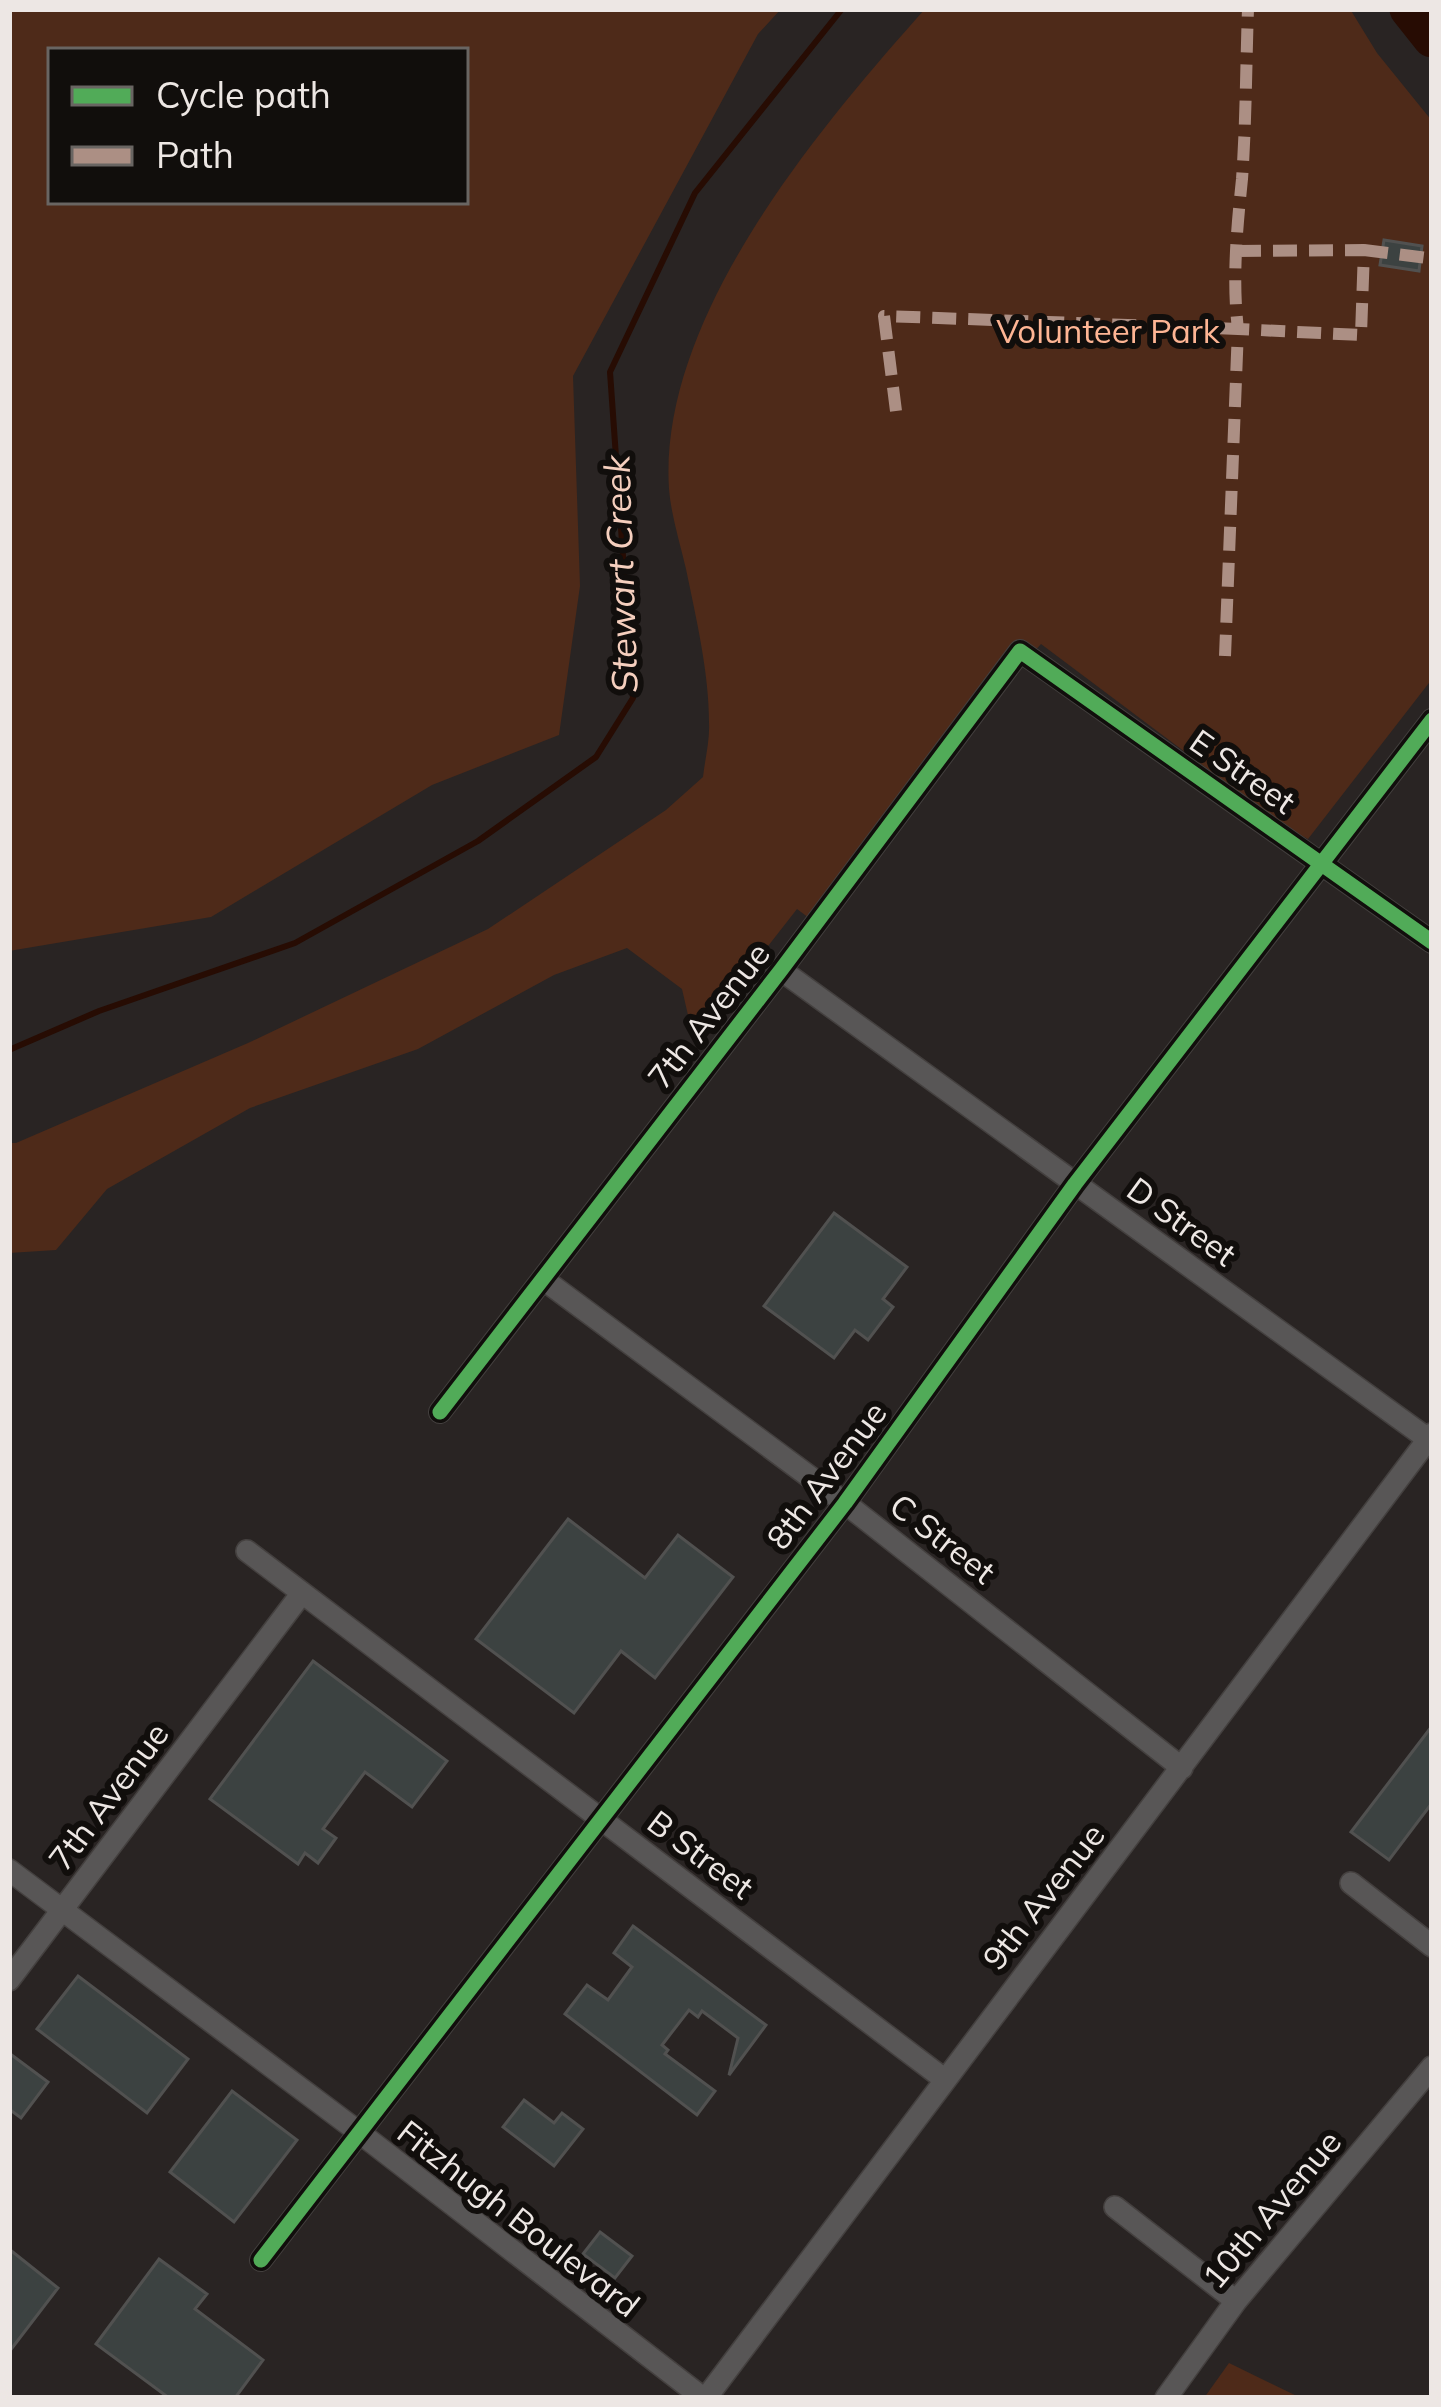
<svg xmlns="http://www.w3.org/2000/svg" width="1441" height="2407" viewBox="0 0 1441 2407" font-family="Mulish,sans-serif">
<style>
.green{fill:#4e2a19;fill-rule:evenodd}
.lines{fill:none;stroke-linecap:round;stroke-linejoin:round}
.stream{stroke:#270c03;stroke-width:6}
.river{stroke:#270c03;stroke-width:39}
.building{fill:#3c4241;stroke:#515150;stroke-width:3}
.minor-casing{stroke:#44403f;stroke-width:24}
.minor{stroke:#585656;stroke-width:21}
.quiet{stroke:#ac8f84;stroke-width:12;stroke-dasharray:24 12;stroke-linecap:butt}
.cycleway-casing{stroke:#110e0c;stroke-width:22}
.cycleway{stroke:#51ab58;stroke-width:15}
.labels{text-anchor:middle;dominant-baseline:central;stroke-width:12;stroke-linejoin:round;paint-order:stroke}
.park-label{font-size:33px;fill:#feb594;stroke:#110e0c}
.street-label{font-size:33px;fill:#ede7e4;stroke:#110e0c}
.water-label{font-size:36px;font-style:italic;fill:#f5cfbe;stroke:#110e0c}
</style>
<rect width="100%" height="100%" fill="#292423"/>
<!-- green -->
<path class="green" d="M9 9H781L758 34 573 376 580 586 559 735 432 785 211 917 9 951ZM465 51V201H51V51Z
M925 9H1350L1377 53 1432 121V679L1308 839 1285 827 1041 644 1004 684 821 927 797 909 694 1041 682 989 627 948 554 975 418 1049 250 1108 107 1189 56 1250 9 1253V1143H16L248 1043 488 929 666 810 703 777C705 759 710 740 709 723 709 672 696 618 686 569 680 543 671 515 669 489 658 318 818 129 925 9Z
M1229 2363 1301 2398H1204Z"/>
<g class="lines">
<!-- stream -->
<path class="stream" d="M9 1050 99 1011 295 943 478 841 596 757 633 698 610 372 695 193 842 9"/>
<!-- river -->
<path class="river" d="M1409 9 1432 38"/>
</g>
<!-- building -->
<path class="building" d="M1384 240 1422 246 1419 271 1380 265Z
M834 1213 907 1267 883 1299 893 1307 868 1340 855 1330 834 1358 764 1306Z
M568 1519 645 1578 678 1535 733 1577 655 1678 621 1651 574 1713 476 1639Z
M313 1661 447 1761 412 1807 365 1772 323 1829 336 1838 318 1863 305 1853 298 1864 210 1799Z
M1432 1726V1803L1389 1860 1351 1832Z
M633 1926 766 2025 729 2075 738 2038 702 2011 698 2017 689 2010 662 2045 668 2050 665 2054 715 2091 697 2115 565 2014 587 1985 608 2000 632 1967 614 1953Z
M78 1976 188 2059 147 2113 37 2029Z
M9 2053 48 2082 21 2118 9 2109Z
M232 2091 297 2140 234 2222 170 2172Z
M524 2100 554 2123 562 2113 583 2129 554 2166 503 2127Z
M600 2232 632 2256 615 2278 583 2254Z
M9 2249 58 2288 9 2352Z
M159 2259 207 2294 195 2309 263 2360 235 2398H169L96 2344Z"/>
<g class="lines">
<defs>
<path id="minor" d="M781 970 1428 1439
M543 1279 845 1503 1182 1768
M440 1412 781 970 1020 651 1432 942
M247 1551 944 2079
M9 1870 360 2133 703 2398
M1351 1883 1432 1946
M9 1980 302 1593
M1115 2207 1236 2301
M261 2260 845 1503 1075 1184 1432 720
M706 2398 1432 1434
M1166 2398 1236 2301 1432 2067"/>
</defs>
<!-- minor casing -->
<use href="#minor" class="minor-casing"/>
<!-- minor -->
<use href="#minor" class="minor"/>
<!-- quiet -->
<path class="quiet" d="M1364 250 1427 258
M1237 251 1364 250 1361 335 1238 329C1232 279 1237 228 1242 179 1246 123 1246 65 1248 9
M896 411 884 316 1238 329 1225 656"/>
<defs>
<path id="cycleway" d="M440 1412 781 970 1020 651 1432 942
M261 2260 845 1503 1075 1184 1432 720"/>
</defs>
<!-- cycleway casing -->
<use href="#cycleway" class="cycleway-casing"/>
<!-- cycleway -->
<use href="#cycleway" class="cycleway"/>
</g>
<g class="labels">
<!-- park labels -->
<g class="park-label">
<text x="1108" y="330">Volunteer Park</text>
</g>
<!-- street labels -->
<g class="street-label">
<text transform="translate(1243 771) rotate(35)">E Street</text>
<text transform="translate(708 1015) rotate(-52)">7th Avenue</text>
<text transform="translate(1182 1221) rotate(36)">D Street</text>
<text transform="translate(826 1475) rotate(-53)">8th Avenue</text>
<text transform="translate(943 1538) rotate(38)">C Street</text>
<text transform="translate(108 1796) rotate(-53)">7th Avenue</text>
<text transform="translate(701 1854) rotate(37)">B Street</text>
<text transform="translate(1043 1896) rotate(-52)">9th Avenue</text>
<text transform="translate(1271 2209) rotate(-50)">10th Avenue</text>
<text transform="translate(519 2218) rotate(38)">Fitzhugh Boulevard</text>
</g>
<!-- water labels -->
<g class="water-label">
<text transform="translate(620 574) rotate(-92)">Stewart Creek</text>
</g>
</g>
<!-- border -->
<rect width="1441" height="2407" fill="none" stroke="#ede7e4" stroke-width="24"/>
<!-- legend -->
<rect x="48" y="48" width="420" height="156" fill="#110e0c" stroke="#696562" stroke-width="3"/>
<rect x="72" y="87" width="60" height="18" fill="#51ab58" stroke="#696562" stroke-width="3"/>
<text x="156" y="108" font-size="36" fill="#ede7e4">Cycle path</text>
<rect x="72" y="147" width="60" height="18" fill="#ac8f84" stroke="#696562" stroke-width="3"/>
<text x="156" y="168" font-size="36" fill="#ede7e4">Path</text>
</svg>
